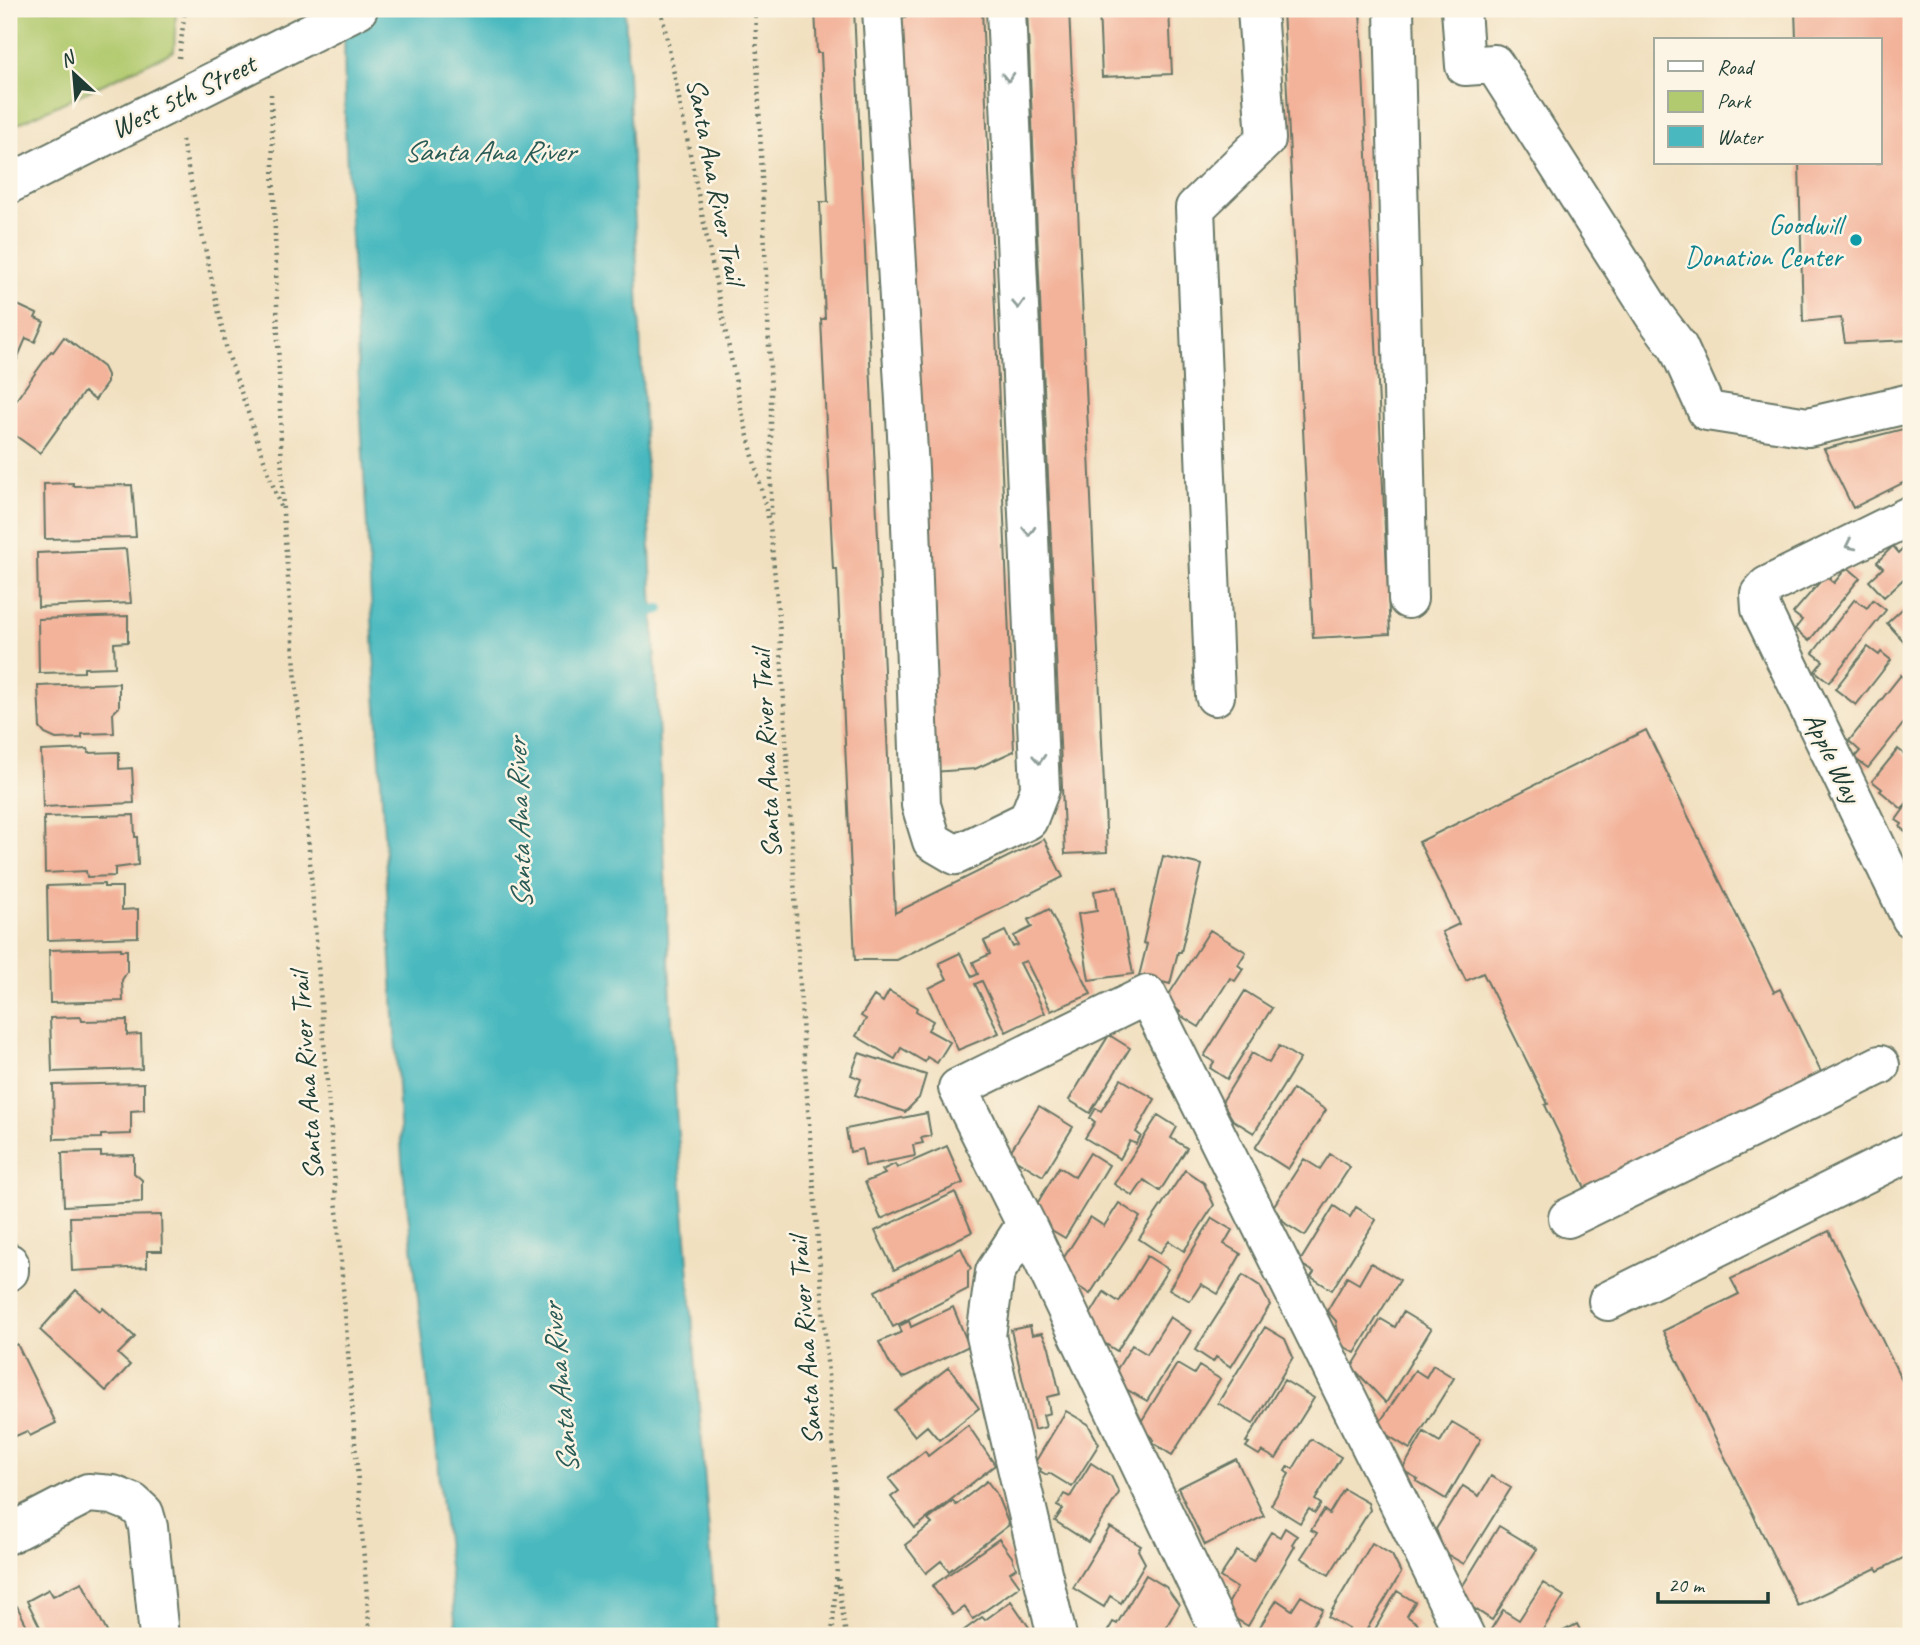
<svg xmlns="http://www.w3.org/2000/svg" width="1920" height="1645" viewBox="0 0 1920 1645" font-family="Caveat,sans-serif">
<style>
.green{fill:#b2ca6f;stroke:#688452;stroke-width:2}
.water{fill:#49b9bf;stroke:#347b7a;stroke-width:2}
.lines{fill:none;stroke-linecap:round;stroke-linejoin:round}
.stream{stroke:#49b9bf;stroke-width:10}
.building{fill:#f3b29a}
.minor-casing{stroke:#687665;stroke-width:42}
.path{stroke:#687665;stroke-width:4.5;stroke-dasharray:2 5;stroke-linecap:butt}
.minor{stroke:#fff;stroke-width:38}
.oneway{stroke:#8f9e9a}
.culture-dot{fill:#0f9aa8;stroke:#fcf5e5;stroke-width:2.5}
.labels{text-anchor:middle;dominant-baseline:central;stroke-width:5;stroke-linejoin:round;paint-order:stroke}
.street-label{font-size:28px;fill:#1f3d34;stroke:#fcf5e5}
.culture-label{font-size:28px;fill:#0d838f;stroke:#fcf5e5;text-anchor:end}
.water-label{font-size:30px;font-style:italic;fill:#2a5c57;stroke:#fcf5e5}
</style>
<rect width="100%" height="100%" fill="#fcf5e5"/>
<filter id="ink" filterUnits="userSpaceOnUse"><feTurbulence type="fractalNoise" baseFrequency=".0143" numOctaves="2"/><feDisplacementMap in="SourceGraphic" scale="14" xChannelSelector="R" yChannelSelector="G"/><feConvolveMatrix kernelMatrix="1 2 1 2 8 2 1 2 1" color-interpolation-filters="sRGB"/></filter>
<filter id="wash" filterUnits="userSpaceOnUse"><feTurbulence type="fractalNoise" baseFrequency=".00686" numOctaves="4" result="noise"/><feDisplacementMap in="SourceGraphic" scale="28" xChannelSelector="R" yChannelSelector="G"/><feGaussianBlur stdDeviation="1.57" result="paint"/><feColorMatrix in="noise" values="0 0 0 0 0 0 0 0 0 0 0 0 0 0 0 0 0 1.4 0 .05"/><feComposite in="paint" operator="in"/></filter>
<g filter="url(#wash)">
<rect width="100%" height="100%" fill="#f1e0c0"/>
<!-- green -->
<path class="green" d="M9 9H176L174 51 9 128Z"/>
<!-- water -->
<path class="water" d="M344 9H625L676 1109 717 1636H457L402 1160 345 130Z"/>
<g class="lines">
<!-- stream -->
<path class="stream" d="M640 613 660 609"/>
</g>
<g id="blocks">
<!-- building -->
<path class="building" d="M815 9H854L895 913 1044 839 1063 877 897 960H855L837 569H833L821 319H825L820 202H828L821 53H817Z
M922 9H982L1014 751 975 769 932 772 896 22Z
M1027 9H1069L1107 852 1065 854Z
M1099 9H1169L1172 74 1102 77Z
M1283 9H1360L1390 634 1313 638Z
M1795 9H1911V340L1845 343 1841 318 1803 322 1799 163H1880V40H1796Z
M9 301 37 314 35 318 44 322 35 342 26 338 9 378Z
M64 337 103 367 107 375V383L95 400 84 392 40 453 9 431V410L51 351 53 352Z
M1911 427V479L1853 508 1824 449Z
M73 483V486L132 485 136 537 45 539 44 484Z
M1911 541V572L1884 597 1869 581 1883 568 1877 562 1893 546 1899 553Z
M126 549 131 603 38 607 37 553Z
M1847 567 1860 578 1809 641 1795 629 1802 620 1793 613 1825 576 1834 583Z
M1855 599 1867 608 1873 600 1886 610 1829 682 1815 671 1823 661 1813 653Z
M1911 601V649L1887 623Z
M128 616V642L114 643 115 667 84 668V672L39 673 38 619Z
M1868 647 1879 655 1881 652 1891 660 1856 705 1835 689Z
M1901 675 1910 688 1909 690 1911 692V714L1868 768 1854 758 1860 751 1849 741Z
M119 683V707L113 713 114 733 82 734V738L56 739 45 734 40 728 38 686Z
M1646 730 1774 992 1780 989 1822 1074 1586 1190 1545 1105 1548 1104 1483 973 1466 981 1442 932 1459 924 1419 842Z
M88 749V753L119 752V769L132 768 134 803 43 807 41 751Z
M1898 749 1908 757 1911 753V797L1902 809 1880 791 1882 789 1872 781Z
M1911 799V836L1900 827 1902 824 1896 820Z
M134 815 135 837H137L138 865 115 868V876L87 877 86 871 45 873 44 817Z
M1163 856 1202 865 1181 952H1178L1170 984 1139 976 1147 944 1143 943Z
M104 884V887H122V910L138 909V937L48 940 47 886Z
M1117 887 1133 974 1089 980 1078 914 1097 911 1094 891Z
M1049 909 1091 994 1051 1011 1026 961 1020 963 1045 1013 1006 1032 982 981 975 984 999 1033 958 1050 929 988 947 979 939 963 960 953 972 977 978 974 973 962 990 954 984 941 1005 931 1013 947 1018 945 1014 936 1032 927 1028 920Z
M1210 930 1246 952 1238 965 1243 969 1235 981 1230 978 1199 1027 1178 1014 1180 1012 1166 999Z
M121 948V950H127V972L122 980 123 1001 50 1003 49 950Z
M889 991 917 1007 916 1011 933 1021 928 1030 950 1042 937 1063 927 1057 925 1062 901 1048 895 1059 856 1036 866 1019 861 1016 874 996 883 1002Z
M1245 991 1272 1008 1227 1079 1210 1068 1214 1062 1204 1056Z
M81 1017 82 1021 127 1020V1035L141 1034 142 1069 52 1072 50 1018Z
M1109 1035 1130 1048 1090 1113 1069 1100Z
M1279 1046 1300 1059 1254 1133 1233 1120 1222 1102 1252 1053 1269 1063Z
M859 1053 926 1075 919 1098 905 1112 855 1095 861 1079 851 1075Z
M1121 1079 1155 1099 1136 1132 1141 1136 1136 1144 1130 1141 1120 1159 1085 1138 1095 1122 1090 1118 1096 1108 1101 1111Z
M144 1083V1110L131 1111V1134L101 1135V1138L54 1139 53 1085Z
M1293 1089 1326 1110 1288 1169 1255 1148Z
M1039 1106 1073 1127 1043 1176 1008 1155Z
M927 1113 931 1136 921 1138 923 1143 913 1145 915 1156 865 1166 862 1149 850 1152 846 1129Z
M1158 1115 1177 1127 1171 1138 1187 1148 1160 1191 1144 1180 1133 1196 1114 1184Z
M947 1146 963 1183 881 1219 865 1182 885 1174 882 1170 895 1164 897 1168Z
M101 1152V1156L134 1155V1173L142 1180V1202L64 1206 62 1153Z
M1090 1153 1109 1165 1065 1238 1045 1226 1035 1207 1059 1167 1075 1177Z
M1330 1154 1350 1167 1305 1236 1286 1224 1273 1207 1304 1159 1320 1169Z
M1185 1170 1204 1183 1214 1205 1184 1251 1169 1241 1160 1253 1139 1239Z
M955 1192 972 1232 894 1270 875 1231Z
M1119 1203 1140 1217 1090 1294 1070 1281 1059 1265 1090 1217 1104 1226Z
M1334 1206 1350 1217 1356 1207 1376 1220 1332 1290 1311 1277 1314 1272 1299 1263Z
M161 1215 162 1251H147V1267L72 1271 70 1217Z
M1212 1218 1232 1230 1224 1244 1241 1254 1218 1294 1201 1284 1190 1301 1169 1289Z
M1829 1231 1911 1399V1554L1878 1571 1876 1568 1798 1606 1663 1331 1739 1294 1731 1279Z
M961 1248 971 1269 968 1271V1289L893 1327 875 1291Z
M1147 1256 1168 1269 1117 1351 1098 1339 1088 1318 1104 1292 1119 1302Z
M1371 1263 1400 1280 1355 1353 1340 1344 1336 1321 1327 1311 1347 1277 1359 1284Z
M1243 1275 1260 1286 1270 1305 1231 1367 1216 1357 1213 1362 1195 1350Z
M76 1290 100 1311 103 1308 135 1337 118 1354 130 1365 106 1391 40 1330Z
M953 1307 969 1346 903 1378 890 1364 879 1342 902 1332 899 1326 909 1321 911 1327Z
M1403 1312 1431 1329 1386 1403 1352 1367 1381 1319 1395 1327Z
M1170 1317 1191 1331 1147 1401 1126 1389 1117 1369 1132 1345 1147 1354Z
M1030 1326 1032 1335 1042 1333 1049 1347 1060 1394 1047 1397 1050 1413 1043 1415 1046 1427 1034 1430 1011 1330Z
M1265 1327 1285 1339 1293 1357 1253 1424 1218 1403Z
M17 1344 56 1423 30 1436 27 1431 9 1439V1348Z
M1177 1364 1194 1374 1199 1366 1220 1379 1172 1455 1152 1442 1154 1440 1139 1425Z
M1433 1365 1454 1378 1410 1449 1376 1428 1415 1370 1426 1377Z
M949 1367 979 1408 939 1440 927 1426 915 1436 894 1410Z
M1284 1380 1314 1398 1276 1459 1262 1451 1259 1455 1246 1447 1249 1443 1246 1442Z
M1066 1411 1088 1424 1099 1444 1072 1487 1049 1473 1047 1475 1040 1471 1041 1469 1034 1464Z
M1452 1422 1481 1439 1446 1499 1416 1481 1418 1479 1402 1470 1424 1432 1440 1442Z
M968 1425 995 1465 915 1528 891 1497 899 1491 889 1479 925 1451 928 1456Z
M1311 1439 1341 1457 1315 1500 1321 1504 1315 1513 1309 1509 1300 1523 1271 1505 1289 1474 1285 1471 1288 1466 1293 1469Z
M1236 1459 1264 1516 1205 1545 1178 1488Z
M1091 1463 1111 1476 1119 1493 1088 1542 1055 1521 1063 1509 1057 1506 1064 1494 1070 1497Z
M1491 1476 1511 1488 1464 1564 1445 1553 1436 1529 1463 1486 1479 1496Z
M987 1481 996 1493 1009 1525 949 1571 941 1561 926 1573 905 1545 932 1524 928 1520 953 1501 956 1505Z
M1344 1489 1368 1503 1370 1510 1329 1575 1301 1558 1317 1533 1311 1530 1324 1510 1329 1514Z
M1499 1526 1537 1549 1492 1620 1472 1607 1462 1587Z
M1110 1527 1141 1546 1138 1550 1145 1563 1121 1603 1110 1596 1104 1607 1073 1588Z
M1285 1528 1297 1536 1292 1544 1295 1546 1248 1626 1236 1619 1228 1604 1237 1588 1220 1577 1237 1551 1253 1561 1271 1532 1280 1537Z
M999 1539 1012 1557 1016 1568 1010 1572 1020 1586 973 1619 965 1607 953 1615 932 1586Z
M1372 1543 1392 1555 1401 1573 1364 1634 1352 1636 1346 1633 1349 1629 1328 1617Z
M1146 1575 1166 1587 1179 1605 1161 1636H1111L1106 1634 1113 1622 1117 1624Z
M82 1582 109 1636H9V1610L17 1606 30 1632 40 1627 27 1601 49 1589 53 1596Z
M1543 1583 1564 1596 1539 1636H1487L1503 1610 1519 1620Z
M1397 1591 1415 1602 1407 1616 1418 1624 1411 1636H1371Z
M1301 1596 1323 1609 1305 1636H1254L1277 1600 1292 1610Z
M1011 1601 1035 1636H966L963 1631 982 1617 985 1620Z
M1577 1624 1583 1636H1553Z"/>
</g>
</g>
<g filter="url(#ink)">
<use href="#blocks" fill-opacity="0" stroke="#687665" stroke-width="2"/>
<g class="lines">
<defs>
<path id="minor" d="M882 9 909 469 921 805 932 841 956 855 1028 820 1040 789 1006 9
M1394 9 1408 599
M1461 9 1465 66 1494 64 1654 315 1678 347 1707 411 1808 427 1911 403
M9 184 358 9
M1911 515 1767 586 1760 594 1761 609 1911 918
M1215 696 1195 208 1266 139 1257 9
M1568 1218 1880 1065
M1026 1224 995 1272 986 1336 1057 1636
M9 1263V1271
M1608 1301 1911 1151
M9 1534 88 1493 113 1495 133 1503 144 1513 148 1527 159 1636
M1222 1636 1026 1224 958 1088 1147 995 1465 1636"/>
</defs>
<!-- minor casing -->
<use href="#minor" class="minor-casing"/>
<!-- path -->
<path class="path" d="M661 9 741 408 770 525 780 632 804 1056 836 1480 837 1568 832 1636
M755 9 771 393V517
M179 58 185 9
M271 94 283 513 370 1636
M182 140 227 351 281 509
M838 1579 846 1636"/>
<!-- minor -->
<use href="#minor" class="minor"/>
</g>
<!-- one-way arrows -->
<defs><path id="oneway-chevron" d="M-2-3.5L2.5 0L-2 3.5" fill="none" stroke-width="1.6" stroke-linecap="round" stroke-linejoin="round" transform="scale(1.75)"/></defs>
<g class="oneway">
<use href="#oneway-chevron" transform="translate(1008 77) rotate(88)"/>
<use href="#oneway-chevron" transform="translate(1018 304) rotate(87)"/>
<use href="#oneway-chevron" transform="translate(1029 531) rotate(87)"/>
<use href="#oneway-chevron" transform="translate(1850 545) rotate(154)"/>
<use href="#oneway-chevron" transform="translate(1039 759) rotate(87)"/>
</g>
</g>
<!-- markers -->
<circle class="culture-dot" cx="1856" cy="240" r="7"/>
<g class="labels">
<!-- street labels -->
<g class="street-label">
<text transform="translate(183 96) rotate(-26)">West 5th Street</text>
<text transform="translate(716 181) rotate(79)">Santa Ana River Trail</text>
<text transform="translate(766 754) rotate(-93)">Santa Ana River Trail</text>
<text transform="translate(1833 757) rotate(64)">Apple Way</text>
<text transform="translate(306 1076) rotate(-94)">Santa Ana River Trail</text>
<text transform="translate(805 1341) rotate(-94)">Santa Ana River Trail</text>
</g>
<!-- culture labels -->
<g class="culture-label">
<text x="1842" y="224">Goodwill<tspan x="1842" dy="32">Donation Center</tspan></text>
</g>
<!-- water labels -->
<g class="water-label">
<text x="489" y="151">Santa Ana River</text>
<text transform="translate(519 824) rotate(-92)">Santa Ana River</text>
<text transform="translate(560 1389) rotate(-96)">Santa Ana River</text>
</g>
</g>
<!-- margin -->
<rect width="1920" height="1645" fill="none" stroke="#fcf5e5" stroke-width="35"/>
<!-- legend -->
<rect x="1654" y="38" width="228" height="126" fill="#fcf5e5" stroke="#a4ab9e" stroke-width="2"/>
<rect x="1668" y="61" width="35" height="10" fill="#ffffff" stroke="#a4ab9e" stroke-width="2"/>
<text x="1717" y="74" font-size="21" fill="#1f3d34">Road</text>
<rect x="1668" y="91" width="35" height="21" fill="#b2ca6f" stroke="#a4ab9e" stroke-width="2"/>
<text x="1717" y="108" font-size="21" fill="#1f3d34">Park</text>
<rect x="1668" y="126" width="35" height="21" fill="#49b9bf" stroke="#a4ab9e" stroke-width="2"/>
<text x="1717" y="144" font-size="21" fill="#1f3d34">Water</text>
<!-- north arrow -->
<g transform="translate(74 74) rotate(334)" stroke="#fcf5e5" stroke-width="5" paint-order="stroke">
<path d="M0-5L12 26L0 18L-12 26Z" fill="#1f3d34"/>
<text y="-10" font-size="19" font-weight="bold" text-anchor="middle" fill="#1f3d34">N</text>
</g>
<!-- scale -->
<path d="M1658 1592v10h110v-10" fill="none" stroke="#1f3d34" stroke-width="3.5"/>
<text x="1668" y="1592" font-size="21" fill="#1f3d34" stroke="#fcf5e5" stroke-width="5" paint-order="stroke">20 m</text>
</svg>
